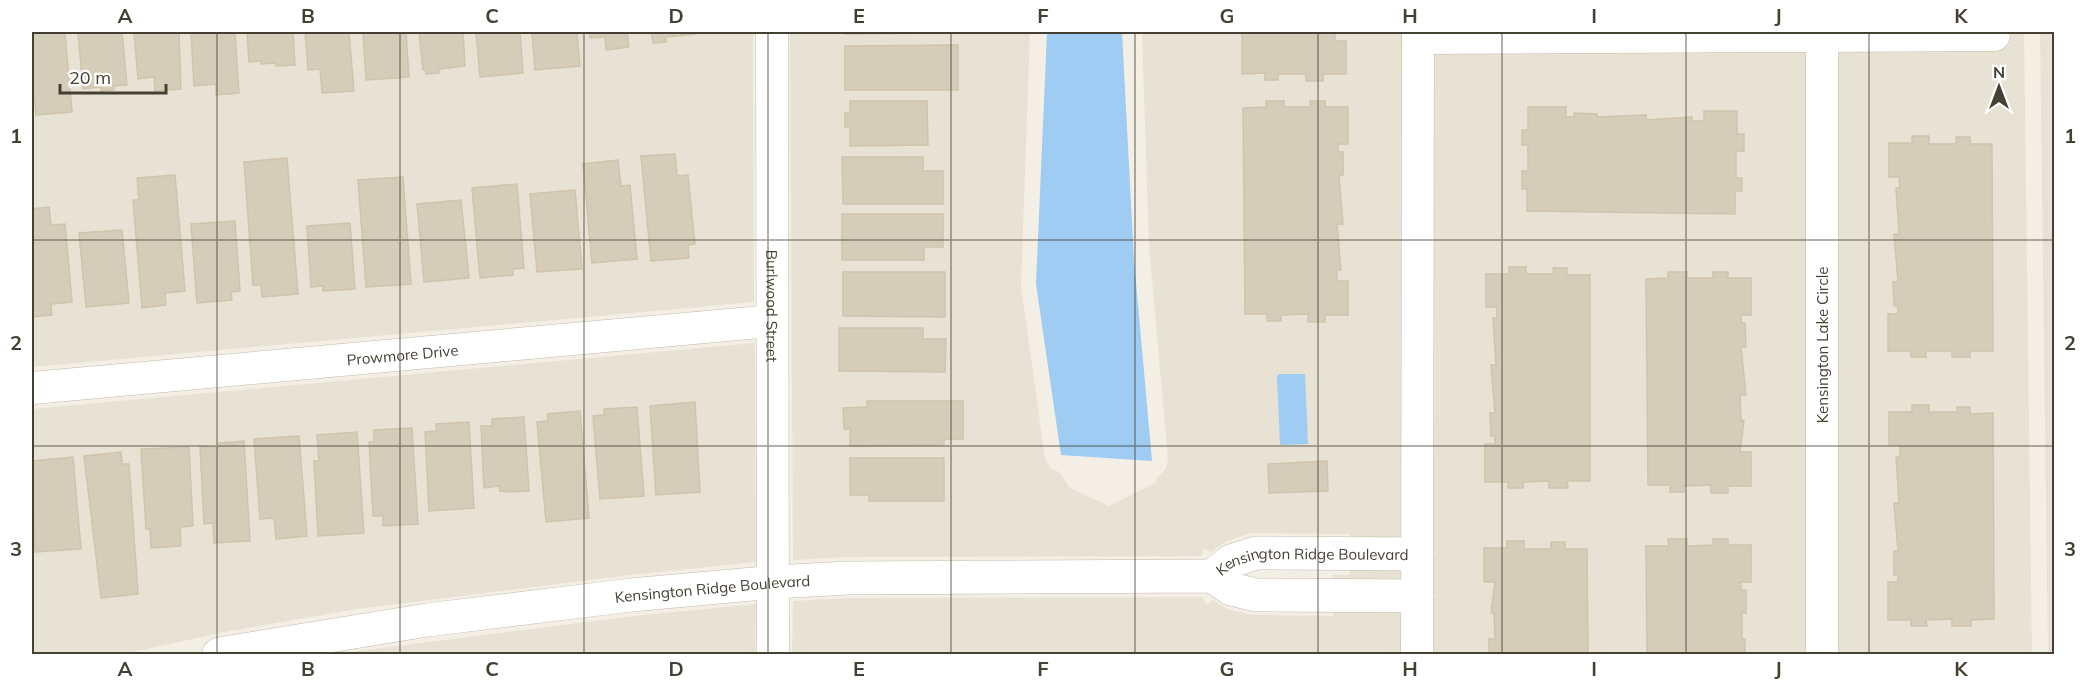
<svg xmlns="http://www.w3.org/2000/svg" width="2086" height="686" viewBox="0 0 2086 686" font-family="Mulish,sans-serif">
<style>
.residential{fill:#e7e2d3}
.water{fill:#9fccf2}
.building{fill:#d5ccba;stroke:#d0c4ad;stroke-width:1.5}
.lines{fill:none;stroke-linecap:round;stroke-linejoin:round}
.minor-casing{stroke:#c1bbaa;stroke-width:33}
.tertiary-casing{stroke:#c1bbaa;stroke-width:34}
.minor{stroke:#fff;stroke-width:32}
.tertiary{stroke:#fff;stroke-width:33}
.grid{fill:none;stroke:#454034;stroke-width:1.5;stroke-opacity:0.55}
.labels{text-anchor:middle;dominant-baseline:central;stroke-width:5;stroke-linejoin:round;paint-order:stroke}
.street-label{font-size:15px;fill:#454034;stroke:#fff}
.neatline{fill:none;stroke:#454034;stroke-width:2}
.grid-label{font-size:20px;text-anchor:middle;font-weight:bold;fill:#454034}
</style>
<rect width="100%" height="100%" fill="#f3efe5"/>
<!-- residential -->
<path class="residential" d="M32 32H753L754 302 32 367Z
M790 32H1030L1021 287 1045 458 1050 468 1059 472 1070 488 1109 506 1157 482 1156 478 1166 469 1168 459 1149 246 1142 32H2024L2032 654H792L793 601 849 598 1202 597 1207 605 1213 600 1227 609 1252 615 1333 616V575L1258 574 1350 575V534L1251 533 1227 541 1211 552 1204 548 1201 556 848 557 793 560Z
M2040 32H2054V654H2048Z
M755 343 756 562 630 575 357 609 224 632 124 654H32V409Z
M756 604 755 654H335L634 616Z"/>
<!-- water -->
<path class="water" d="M1047 32H1122L1134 260 1152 461 1061 455 1036 284Z
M1279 374H1305L1308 444 1280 445 1277 377Z"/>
<!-- building -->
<path class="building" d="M32 32H65L72 112 36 115 34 94 32 95Z
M78 32H122L127 85 114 86V90L101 91V87L83 89Z
M134 32H179L181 89 155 91 154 77 138 79Z
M191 32H235L239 93 216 95V84L194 86Z
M247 32H293L295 65 276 66V63L261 64V61L249 62Z
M305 32H349L354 91 322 93 320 69 308 70Z
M363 32H406L409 77 366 80Z
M419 32H463L465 66 439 69V73L426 74V70H423Z
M476 32H520L523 73 480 77Z
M532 32H577L580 66 535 70Z
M590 32H627L629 47 606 50 605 37 590 38Z
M651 32H695V34L666 37V42L653 43Z
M845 32H945V33L845 34Z
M1242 32H1335V41H1346V74H1323V81H1306V74H1278V80H1265V73L1242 74Z
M958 45V90H845V46Z
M850 101H927L928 145 850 146V127H845V113H850Z
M1266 101H1284V107H1310V101H1325V107H1348V144H1338V152H1343V175H1339L1343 224H1337L1341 270H1337V281H1348V315H1325V322H1308V314L1281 315V321H1267V314H1245L1243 108 1266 107Z
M1528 107H1566V117H1574V113L1597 114V117L1646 115V120L1692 117V121H1704V111H1737V134H1744V151H1736V178H1742V191H1735V214L1527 211V189H1522V171H1528V145H1522V130H1528Z
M1912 136H1929V144H1956V137H1970V144H1992L1993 351H1970V357H1952V351H1926V357H1911V351H1888V314H1898V306H1894L1893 282H1898L1894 234H1899L1896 188H1900L1899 177H1889V143H1912Z
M675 154 677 176 688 175 695 244 688 245 689 258 651 261 641 156Z
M842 157H923V171H943V204H843Z
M287 158 298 294 262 297 261 285H253L244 162Z
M618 160 621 186 630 185 637 259 592 263 583 164Z
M175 175 185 291 165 293 166 305 142 308 133 200H139L137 178Z
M403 177 411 284 366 287 358 180Z
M517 184 524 268 513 269V275L480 278 472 188Z
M575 190 582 269 537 272 530 194Z
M461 200 469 278 424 282 417 204Z
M49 207 51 225 65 224 72 302 51 304 52 315 32 317V209Z
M842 214H943V247H924V260H842Z
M235 221 240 291 231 292 232 300 197 303 191 224Z
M350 223 355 289 323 291V286L311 287 307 226Z
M122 230 129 303 86 307 79 233Z
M1509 267H1526V274H1554L1553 268H1567V275H1590V481H1567L1568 488H1549V481L1523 482V488H1508V482H1485V444H1495V436H1491L1490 413H1495L1491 365H1496L1493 318H1497V307H1486V274H1509Z
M843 272H945V317L843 316Z
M1668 272H1687V278H1713V272H1728V278H1751V315H1741V323H1745L1746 347H1741L1746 395H1740L1741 421 1744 420 1740 452H1751V486H1728V493H1711V485L1684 486V492H1670V485H1648L1646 279 1668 278Z
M839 328H923V339H946L945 372 839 371Z
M867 401H963V439H944V445L850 446V429H844L843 408 867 407Z
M695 402 700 492 656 495 650 406Z
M1912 405H1929V412H1957V407H1970V414L1993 413 1994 619 1971 620V626H1952V619L1926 620 1927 626H1911V620H1888V582H1898V575H1894V551H1898L1894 503H1899L1896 457H1900V445H1889V412H1912Z
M637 407 644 496 600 499 593 416 604 415V409Z
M580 411 589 518 546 522 537 422 548 421 547 414Z
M524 417 529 491 510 492 500 491 499 486 484 488 481 426H492V419Z
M469 422 474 508 429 511 425 432 436 431V424Z
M412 428 418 524 383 526V516H373L369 442H374V430Z
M357 432 364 533 318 536 314 461H319L317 435Z
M299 436 307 536 276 539 274 518 260 519 254 439Z
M244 441 250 541 214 543 213 523 204 524 200 446 219 448V443Z
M189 447 193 526 180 527 181 546 151 548 150 529H146L141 449Z
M121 452 122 464H129L138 594 101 598 84 456Z
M73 457 81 549 35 552 32 461Z
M850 458H944V501H869V495H850Z
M1327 461 1328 491 1269 493 1268 464Z
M1668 539H1687V546L1713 545V539H1728V545H1751V582H1741V590H1746V613H1742V639H1745V654H1647L1646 546H1669Z
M1507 541H1524V549H1551V542H1565V549H1587L1588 654H1489V639H1495L1494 613H1491L1495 582H1484V548H1507Z"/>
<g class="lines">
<defs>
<g id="minor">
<path id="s1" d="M772 32 773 654"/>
<path d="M1822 36V654"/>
<path d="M1418 38 1994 35"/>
<path id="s2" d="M32 388 772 321"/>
<path d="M1417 654 1418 32"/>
</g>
<g id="tertiary">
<path id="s3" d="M1212 576 1231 561 1256 553 1417 554"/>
<path id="s4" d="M219 654 427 620 631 595 775 582 848 578 1212 576 1231 589 1256 595 1417 596"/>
</g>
</defs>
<!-- minor casing -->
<use href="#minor" class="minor-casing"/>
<!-- tertiary casing -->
<use href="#tertiary" class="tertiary-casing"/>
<!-- minor -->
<use href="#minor" class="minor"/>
<!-- tertiary -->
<use href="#tertiary" class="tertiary"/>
</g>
<!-- grid -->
<path class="grid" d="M217 32V654M400 32V654M584 32V654M768 32V654M951 32V654M1135 32V654M1318 32V654M1502 32V654M1686 32V654M1869 32V654M32 240H2054M32 446H2054"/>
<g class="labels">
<!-- street labels -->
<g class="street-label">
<text stroke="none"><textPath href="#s1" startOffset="274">Burlwood Street</textPath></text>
<text transform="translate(1822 345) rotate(-90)">Kensington Lake Circle</text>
<text stroke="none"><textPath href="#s2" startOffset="372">Prowmore Drive</textPath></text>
<text stroke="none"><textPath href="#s3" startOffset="105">Kensington Ridge Boulevard</textPath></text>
<text stroke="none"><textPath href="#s4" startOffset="498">Kensington Ridge Boulevard</textPath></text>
</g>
</g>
<!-- border -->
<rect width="2086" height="686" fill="none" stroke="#ffffff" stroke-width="66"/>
<!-- north arrow -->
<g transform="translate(1999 87)" stroke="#ffffff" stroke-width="4.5" paint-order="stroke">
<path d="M0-4.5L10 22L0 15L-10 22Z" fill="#454034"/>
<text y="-9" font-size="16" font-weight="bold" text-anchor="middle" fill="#454034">N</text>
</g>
<!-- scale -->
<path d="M60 84v9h106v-9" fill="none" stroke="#454034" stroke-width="3"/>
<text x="69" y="84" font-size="18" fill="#454034" stroke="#ffffff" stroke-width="4.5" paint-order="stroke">20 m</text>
<rect x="33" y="33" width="2020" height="620" class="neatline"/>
<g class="grid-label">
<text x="125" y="23">A</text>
<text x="308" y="23">B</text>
<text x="492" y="23">C</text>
<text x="676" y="23">D</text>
<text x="859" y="23">E</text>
<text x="1043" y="23">F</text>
<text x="1227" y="23">G</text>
<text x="1410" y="23">H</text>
<text x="1594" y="23">I</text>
<text x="1778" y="23">J</text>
<text x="1961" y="23">K</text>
<text x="16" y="143">1</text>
<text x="2070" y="143">1</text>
<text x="16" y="350">2</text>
<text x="2070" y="350">2</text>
<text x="16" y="556">3</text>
<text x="2070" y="556">3</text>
<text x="125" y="676">A</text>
<text x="308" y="676">B</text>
<text x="492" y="676">C</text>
<text x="676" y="676">D</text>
<text x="859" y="676">E</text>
<text x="1043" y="676">F</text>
<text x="1227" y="676">G</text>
<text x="1410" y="676">H</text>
<text x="1594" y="676">I</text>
<text x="1778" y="676">J</text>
<text x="1961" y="676">K</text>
</g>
</svg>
